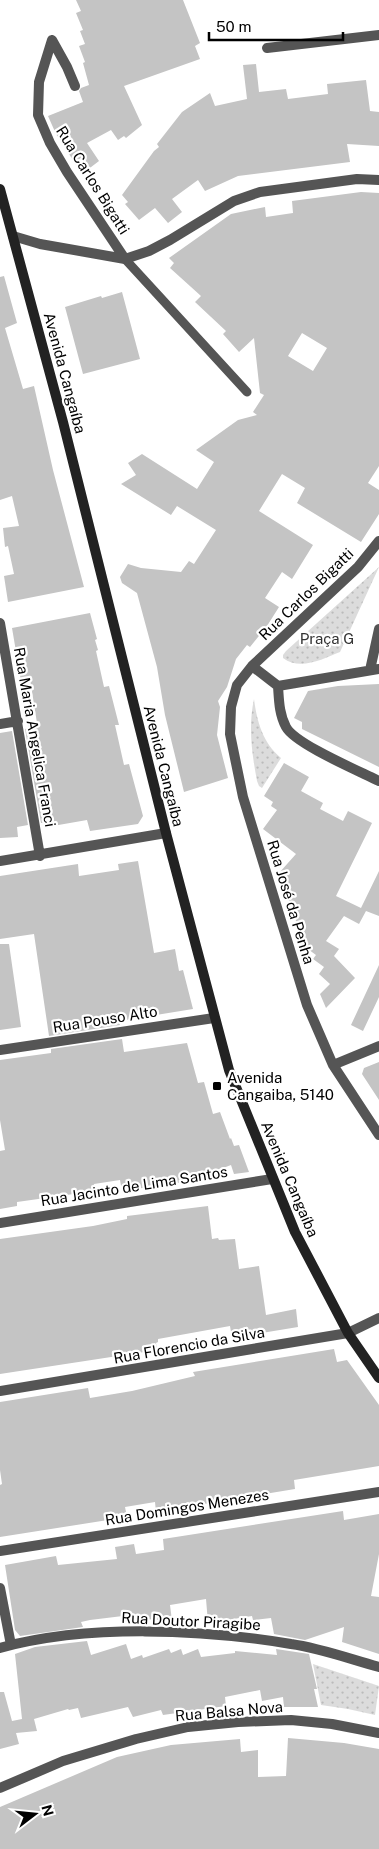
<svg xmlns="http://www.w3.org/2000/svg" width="379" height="1849" viewBox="0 0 379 1849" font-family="'Public Sans',sans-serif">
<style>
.park{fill:url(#park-dots)}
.building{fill:#c4c4c4;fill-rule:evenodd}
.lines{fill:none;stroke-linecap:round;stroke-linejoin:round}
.lane{stroke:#555;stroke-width:9}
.street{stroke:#555;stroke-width:10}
.secondary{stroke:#222;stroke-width:10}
.poi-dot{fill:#000;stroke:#fff;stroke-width:2}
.labels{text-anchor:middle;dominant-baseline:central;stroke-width:4.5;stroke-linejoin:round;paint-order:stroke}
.street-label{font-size:15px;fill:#000;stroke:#fff}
.park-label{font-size:15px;fill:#333;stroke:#fff}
.poi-label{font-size:15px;fill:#000;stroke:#fff;text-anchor:start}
</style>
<defs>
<pattern id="park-dots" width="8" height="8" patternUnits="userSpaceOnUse" patternTransform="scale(1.25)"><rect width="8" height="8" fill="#dcdcdc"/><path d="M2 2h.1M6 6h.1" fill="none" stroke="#bbb" stroke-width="1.8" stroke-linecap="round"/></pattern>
</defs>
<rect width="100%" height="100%" fill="#fff"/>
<!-- park -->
<path class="park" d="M379 567 340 652C323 659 300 671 283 658V655L286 651Z
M254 699C257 722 263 743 281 758L262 788 259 786 257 781C252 754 248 727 254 699Z
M313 1664 379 1686 375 1715 348 1709 321 1705Z"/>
<!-- building -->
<path class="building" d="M76 0H183L200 43 195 46 200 59 124 86 142 125 126 138 124 136 118 140 111 130 87 143 99 161 82 174 56 134 48 116 83 102 79 91 81 88 89 85 83 63 85 62 79 46 85 44 80 31 83 30 76 13 81 11Z
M256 64 259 92 286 89 288 99 328 94 327 84 366 80 370 111 379 112V146L347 144 350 162 238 176 205 191 198 180 172 199 182 212 168 223 155 208 139 220 125 204 128 202 122 195 154 151 159 147 157 144 182 112 210 93 215 106 247 99 243 65Z
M361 192 379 193V466L368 483 379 490V514L361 542 297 503 305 488 282 474 259 511 313 545 292 579 282 572 265 598 279 607 267 626 250 647 247 645 236 659 227 687 218 701 220 707 217 735 228 778 184 792 165 715 157 667 137 593 122 583 120 577 128 564 141 568 181 572 189 561 194 564 216 530 177 506 171 515 121 484 136 475 128 463 142 454 197 489 214 462 196 450 238 420 257 415 253 412 264 395 260 393 254 338 239 352 223 334 226 331 195 302 201 296 170 268 174 263 169 258 231 214 265 207 266 217 293 213 292 201ZM302 333 327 348 313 371 288 356Z
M4 276 17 323 5 328 23 389 34 386 53 470 84 587 8 602 4 576 14 574 8 546 5 547 3 528 19 526 12 496 0 500V277Z
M122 292 140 359 83 374 65 307 101 296 102 298Z
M90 613 97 639 95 640 98 650 96 651 104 687 109 686 119 725H115L124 765 129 764 143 816 138 824 90 831 87 820 47 827V823H41L25 729 29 728 28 725 37 723 30 679 21 681 12 628Z
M379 684V767L302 729V722L294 718 308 691 338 686Z
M12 731 28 825 17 827 18 837 0 838V733Z
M284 763 309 777 301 791 323 803 320 809 343 821 348 811 372 823 336 896 361 908 379 871V916L366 911 359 924 344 916 326 941 339 949 334 956 355 978 326 1008 320 994 330 984 319 974 324 967 313 959 316 955 301 944 303 937 301 935 279 873 296 854 263 829 277 810 271 806 273 802 264 796Z
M138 861 154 953 175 949 179 971 183 970 193 1009 119 1021 120 1025 49 1036 34 934 0 939V876L78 864 79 876 119 870 118 864Z
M0 944H9L21 1027 0 1030Z
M379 965V997L363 1031 351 1025Z
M122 1039 124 1052 187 1043 198 1083 204 1082 213 1114 220 1112 230 1139 231 1138 234 1146 239 1145 249 1172 234 1174 231 1165 197 1178V1180L122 1191 120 1180 94 1184 95 1191 17 1202V1206L0 1209V1151L5 1150 0 1120V1060L51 1053V1049Z
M379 1062V1100L362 1074 364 1068Z
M208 1206 212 1239 218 1238 219 1240 235 1239 239 1269 259 1266 266 1315 296 1309 298 1327 232 1338 230 1326 158 1339V1342L156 1343 157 1350 0 1374V1239L93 1226 127 1219V1216Z
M334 1349 337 1362 347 1360 379 1405V1466L294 1480 295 1489 156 1512 155 1502 125 1507 127 1517 0 1537V1485L2 1484 0 1470V1402L88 1388 90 1398 132 1391 195 1376 193 1372Z
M343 1511 344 1520 379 1514V1554L371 1596 379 1597V1654L342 1642 344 1627 305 1640 274 1634 271 1618 253 1620 252 1616 208 1623 206 1599 170 1605 172 1621 131 1618V1615L90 1620 81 1622 83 1627 20 1636 15 1630 5 1565 56 1556 58 1565 117 1559 115 1547 134 1544 136 1554 164 1550 163 1539Z
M87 1641 91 1655 126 1644 131 1659 142 1655 143 1658 169 1649 171 1653 181 1649 183 1655 198 1649 201 1657 235 1653V1651L277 1655 276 1649 309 1654 317 1689H314L318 1707H284L283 1697 262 1701 260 1690 225 1697 226 1706 163 1715 161 1710 133 1717 128 1707 81 1718 78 1708 69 1710 68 1709 34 1719 37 1731 16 1733 19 1744 0 1749V1692H4L12 1721 22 1719 15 1654 35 1647Z
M288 1738 344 1743 379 1749V1849H0V1807L117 1757 171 1745 240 1739 241 1752 258 1750V1777L286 1776Z"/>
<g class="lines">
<!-- lane -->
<path class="lane" d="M125 259 247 392"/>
<!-- street -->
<path class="street" d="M52 40 39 82 38 115 50 143 67 172 125 259
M52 40 67 67 75 86
M267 48 379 35
M13 236 40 244 125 259 149 251 170 240 234 201 260 192 357 179 379 180
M379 541 358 567 252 666 237 685 231 707 230 734 243 797 307 1005 333 1065 379 1135
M0 623 40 856
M252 666 278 686 379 669
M370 670 379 629
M278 686C279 700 279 714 286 727 295 744 359 771 379 781
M0 724 18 721
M0 861 166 833
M0 1050 214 1018
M333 1065 379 1046
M0 1223 272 1179
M0 1391 348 1333 379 1318
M0 1551 379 1492
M0 1588 11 1645
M0 1648C87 1624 202 1629 291 1644 320 1648 350 1659 379 1667
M0 1788 63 1761 136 1739 188 1727 238 1722 291 1720 332 1724 379 1733"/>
<!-- secondary -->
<path class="secondary" d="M0 189 63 422 166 833 229 1070 295 1232 348 1333 379 1378"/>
</g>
<!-- markers -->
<rect class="poi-dot" x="212" y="1081" width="10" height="10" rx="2.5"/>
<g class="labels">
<!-- street labels -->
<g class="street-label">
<text transform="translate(93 180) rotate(58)">Rua Carlos Bigatti</text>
<text transform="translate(65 373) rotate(75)">Avenida Cangaíba</text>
<text transform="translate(306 594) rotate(-44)">Rua Carlos Bigatti</text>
<text transform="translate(35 737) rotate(80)">Rua Maria Angelica Franci</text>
<text transform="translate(164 766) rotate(76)">Avenida Cangaíba</text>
<text transform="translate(291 902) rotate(73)">Rua José da Penha</text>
<text transform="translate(105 1019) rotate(-9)">Rua Pouso Alto</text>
<text transform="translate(290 1179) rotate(67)">Avenida Cangaíba</text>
<text transform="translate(134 1186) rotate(-9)">Rua Jacinto de Lima Santos</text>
<text transform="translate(189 1345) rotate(-10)">Rua Florencio da Silva</text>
<text transform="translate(187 1507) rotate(-9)">Rua Domingos Menezes</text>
<text transform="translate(191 1621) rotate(3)">Rua Doutor Piragibe</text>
<text transform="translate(229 1711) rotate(-5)">Rua Balsa Nova</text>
</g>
<!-- park labels -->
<g class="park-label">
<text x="327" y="638">Praça G</text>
</g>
<!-- poi labels -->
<g class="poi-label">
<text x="227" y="1077">Avenida<tspan x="227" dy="17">Cangaiba, 5140</tspan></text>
</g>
</g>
<!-- north arrow -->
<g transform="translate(35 1814) rotate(74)" stroke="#ffffff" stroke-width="4" paint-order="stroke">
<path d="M0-4L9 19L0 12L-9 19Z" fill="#000000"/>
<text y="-8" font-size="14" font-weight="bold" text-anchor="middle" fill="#000000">N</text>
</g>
<!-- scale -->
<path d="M209 32v8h134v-8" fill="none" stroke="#000000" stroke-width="2.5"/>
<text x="216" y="32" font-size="15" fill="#000000" stroke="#ffffff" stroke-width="4" paint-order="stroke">50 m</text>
</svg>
